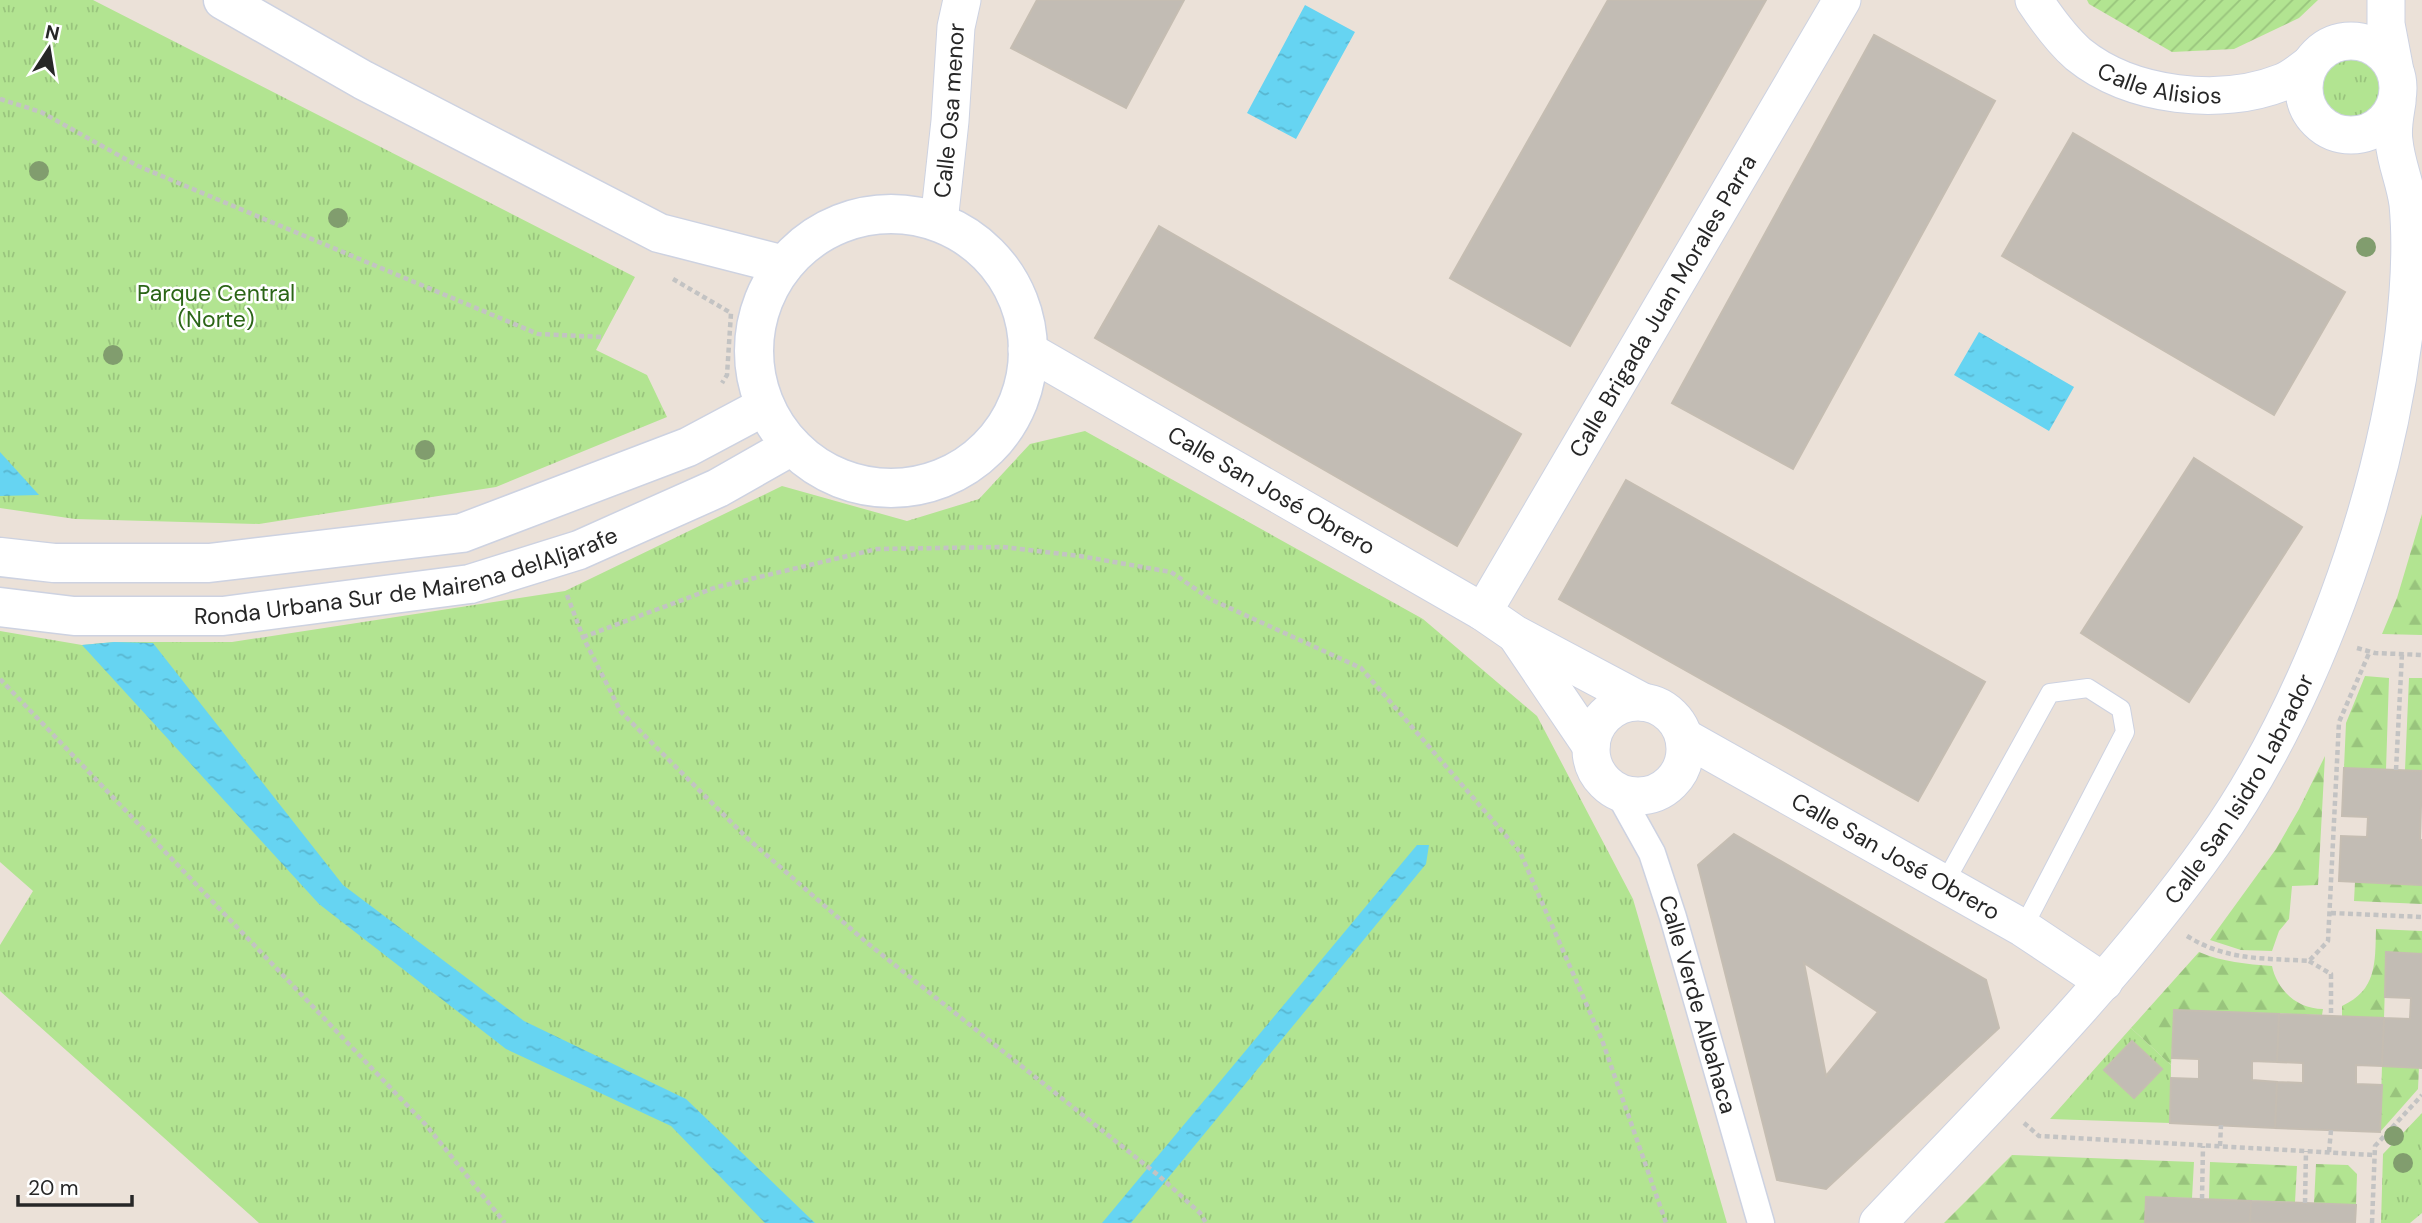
<svg xmlns="http://www.w3.org/2000/svg" width="2422" height="1223" viewBox="0 0 2422 1223" font-family="'DM Sans',sans-serif">
<style>
.grass{fill:url(#grass-tufts)}
.forest{fill:url(#forest-firs)}
.garden{fill:url(#garden-furrows)}
.water{fill:url(#water-ripples)}
.building{fill:#c2bcb4;stroke:#c5bdb2;stroke-width:2;fill-rule:evenodd}
.lines{fill:none;stroke-linecap:round;stroke-linejoin:round}
.service-casing{stroke:#cdd2e1;stroke-width:20}
.pedestrian-casing{stroke:#cdd2e1;stroke-width:29}
.minor-casing{stroke:#cdd2e1;stroke-width:39}
.tertiary-casing{stroke:#cdd2e1;stroke-width:41}
.path{stroke:#c3c3c3;stroke-width:4.5;stroke-dasharray:5 3.5;stroke-linecap:butt}
.service{stroke:#fff;stroke-width:18}
.pedestrian{stroke:#fff;stroke-width:26}
.minor{stroke:#fff;stroke-width:37}
.tertiary{stroke:#fff;stroke-width:38}
.tree{fill:#819d6e}
.labels{text-anchor:middle;dominant-baseline:central;stroke-width:5;stroke-linejoin:round;paint-order:stroke}
.street-label{font-size:23px;fill:#272727;stroke:#fff}
.park-label{font-size:23px;fill:#2b6517;stroke:#fff}
</style>
<defs>
<pattern id="grass-tufts" width="24" height="20" patternUnits="userSpaceOnUse" patternTransform="scale(1.75)"><rect width="24" height="20" fill="#b2e491"/><path d="M3 7l-1-3M5 7V3M7 7l1-3M15 17l-1-3M17 17v-4M19 17l1-3" fill="none" stroke="#99c47d"/></pattern>
<pattern id="forest-firs" width="22" height="20" patternUnits="userSpaceOnUse" patternTransform="scale(1.75)"><rect width="22" height="20" fill="#b2e491"/><path d="M5 1l3.5 6h-7zM16 11l3.5 6h-7z" fill="#99c47d"/></pattern>
<pattern id="garden-furrows" width="10" height="10" patternUnits="userSpaceOnUse" patternTransform="scale(1.75)"><rect width="10" height="10" fill="#b2e491"/><path d="M-1 1l2-2M0 10L10 0M9 11l2-2" fill="none" stroke="#99c47d"/></pattern>
<pattern id="water-ripples" width="26" height="14" patternUnits="userSpaceOnUse" patternTransform="scale(1.75)"><rect width="26" height="14" fill="#66d4f2"/><path d="M2 4q2-2 4 0t4 0M15 11q2-2 4 0t4 0" fill="none" stroke="#58b6d0"/></pattern>
</defs>
<rect width="100%" height="100%" fill="#ebe1d8"/>
<!-- grass -->
<path class="grass" d="M0 0H93L635 277 596 350 647 375 667 417 496 487 259 524 75 519 0 508Z
M2318 88a33 33 0 1 1 66 0a33 33 0 1 1-66 0Z
M1085 431 1423 619 1537 716 1633 899 1727 1223H259L0 991V945L33 891 0 862V631L82 645 114 642H232L565 591 782 486 907 521 979 499 1030 444Z
M2131 1028 2171 1065 2170 1123 2050 1119Z
M2422 1113V1213L2410 1223H2381L2383 1154Z"/>
<!-- forest -->
<path class="forest" d="M2422 514V635L2382 634 2397 598Z
M2365 676 2389 678 2386 770 2344 768 2346 723Z
M2409 678H2422V771L2405 770Z
M2325 756 2318 885 2292 886 2289 919 2279 931 2272 951 2241 950 2210 940 2276 849 2299 809Z
M2355 882 2422 885V904L2354 901Z
M2376 929 2422 931V954L2386 953 2384 1018 2342 1016V1006C2377 990 2375 963 2376 929Z
M2199 952C2223 962 2246 964 2272 966 2277 990 2297 1009 2323 1009L2322 1015 2174 1010 2171 1065 2131 1028Z
M2382 1066 2419 1067 2418 1089 2380 1132Z
M2012 1155 2194 1162 2192 1198 2146 1197 2145 1223H1944Z
M2210 1162 2297 1166 2295 1202 2209 1199Z
M2316 1164 2348 1165 2357 1174 2356 1205 2314 1203Z"/>
<!-- garden -->
<path class="garden" d="M2087 0H2318L2299 18 2234 49 2172 52 2089 4Z"/>
<!-- water -->
<path class="water" d="M1305 5 1355 32 1296 139 1247 113Z
M1979 332 2074 387 2049 431 1954 375Z
M0 452 39 495 0 496Z
M114 642 153 643 343 885 524 1021 686 1099 815 1223H765L671 1126 506 1049 319 904 82 645Z
M1417 845H1429L1426 864 1131 1223H1102Z"/>
<!-- building -->
<path class="building" d="M1037 0H1184L1126 108 1011 48Z
M1608 0H1766L1570 346 1450 278Z
M1874 35 1995 101 1793 469 1672 403Z
M2073 133 2345 292 2274 415 2002 256Z
M1159 226 1521 434 1457 546 1095 338Z
M2194 458 2302 527 2189 702 2081 633Z
M1626 480 1985 682 1918 801 1559 599Z
M2344 768 2422 771 2420 840H2422V885L2339 881 2341 836 2367 837 2368 817 2342 816Z
M1734 834 1986 980 1999 1028 1826 1189 1777 1180 1698 865ZM1804 963 1878 1012 1826 1076Z
M2386 952 2422 954V1068L2382 1066 2384 1018 2410 1019 2411 998 2385 997Z
M2174 1010 2279 1014 2277 1062 2252 1061V1080L2277 1082 2275 1128 2170 1123 2171 1078 2199 1079V1059L2172 1058Z
M2279 1014 2384 1018 2382 1066 2356 1065V1084L2382 1085 2380 1132 2275 1128 2277 1082 2303 1083V1063L2277 1062Z
M2132 1041 2162 1069 2134 1098 2104 1070Z
M2146 1197 2251 1201 2250 1223H2145Z
M2251 1201 2356 1205 2355 1223H2250Z"/>
<g class="lines">
<defs>
<path id="service" d="M1944 884 2050 693 2088 688 2121 709 2125 732 2023 928"/>
<g id="pedestrian">
<path id="s1" d="M1618 792 1652 853 1673 917 1761 1223"/>
</g>
<g id="minor">
<path id="s2" d="M2034 0C2046 18 2061 39 2078 54 2131 97 2221 107 2283 82 2293 78 2302 70 2310 64"/>
<path d="M2386 0V24L2394 66"/>
<circle cx="2351" cy="88" r="47"/>
<path id="s3" d="M939 222 950 121 956 27 962 0"/>
<path id="s4" d="M1027 350 1483 612 1515 634 1643 702"/>
<path id="s5" d="M1483 612 1842 0"/>
<path d="M1518 638 1591 746"/>
<circle cx="1638" cy="749" r="47"/>
<path id="s6" d="M1684 737 2023 928 2104 982"/>
<path id="s7" d="M1878 1223C1993 1101 2114 982 2212 844 2311 704 2383 504 2404 334 2409 292 2412 246 2408 204 2405 182 2396 163 2394 141 2392 128 2395 115 2397 102"/>
</g>
<g id="tertiary">
<path d="M223 0 363 80 659 233 784 265"/>
<circle cx="891" cy="351" r="137"/>
<path d="M0 557 54 563H209L462 533 688 447 765 406"/>
<path id="s8" d="M0 607 74 616H223L470 584 579 550 718 488 792 446"/>
</g>
</defs>
<!-- service casing -->
<use href="#service" class="service-casing"/>
<!-- pedestrian casing -->
<use href="#pedestrian" class="pedestrian-casing"/>
<!-- minor casing -->
<use href="#minor" class="minor-casing"/>
<!-- tertiary casing -->
<use href="#tertiary" class="tertiary-casing"/>
<!-- path -->
<path class="path" d="M0 99 41 112 138 166 538 334 602 337
M673 279 731 313 727 375 722 383
M567 595 583 637 621 712 747 838 866 942 1158 1175 1200 1213 1206 1223
M583 637 717 587 877 549 1003 547 1080 556 1171 572 1210 599 1361 668 1520 852 1602 1040 1666 1223
M2357 648 2375 653 2422 655
M0 679 426 1125 505 1223
M2396 770 2402 654
M2331 913 2422 917
M2187 936C2227 961 2264 958 2309 961L2328 941 2339 722 2370 651
M2309 961 2331 974V1016
M2024 1123 2039 1136 2374 1155
M2220 1146 2221 1125
M2329 1152 2331 1130
M2202 1199 2203 1146
M2305 1203 2306 1151
M2372 1223 2375 1146 2422 1095"/>
<!-- service -->
<use href="#service" class="service"/>
<!-- pedestrian -->
<use href="#pedestrian" class="pedestrian"/>
<!-- minor -->
<use href="#minor" class="minor"/>
<!-- tertiary -->
<use href="#tertiary" class="tertiary"/>
</g>
<!-- trees -->
<g class="tree">
<circle cx="39" cy="171" r="10"/>
<circle cx="338" cy="218" r="10"/>
<circle cx="2366" cy="247" r="10"/>
<circle cx="113" cy="355" r="10"/>
<circle cx="425" cy="450" r="10"/>
<circle cx="2394" cy="1136" r="10"/>
<circle cx="2403" cy="1163" r="10"/>
</g>
<g class="labels">
<!-- street labels -->
<g class="street-label">
<text stroke="none"><textPath href="#s2" startOffset="159">Calle Alisios</textPath></text>
<text stroke="none"><textPath href="#s3" startOffset="112">Calle Osa menor</textPath></text>
<text stroke="none"><textPath href="#s5" startOffset="355">Calle Brigada Juan Morales Parra</textPath></text>
<text stroke="none"><textPath href="#s4" startOffset="282">Calle San José Obrero</textPath></text>
<text stroke="none"><textPath href="#s8" startOffset="411">Ronda Urbana Sur de Mairena delAljarafe</textPath></text>
<text stroke="none"><textPath href="#s7" startOffset="567">Calle San Isidro Labrador</textPath></text>
<text stroke="none"><textPath href="#s6" startOffset="243">Calle San José Obrero</textPath></text>
<text stroke="none"><textPath href="#s1" startOffset="228">Calle Verde Albahaca</textPath></text>
</g>
<!-- park labels -->
<g class="park-label">
<text x="216" y="293">Parque Central<tspan x="216" dy="26">(Norte)</tspan></text>
</g>
</g>
<!-- north arrow -->
<g transform="translate(49 49) rotate(12)" stroke="#ffffff" stroke-width="5" paint-order="stroke">
<path d="M0-5L12 26L0 18L-12 26Z" fill="#272727"/>
<text y="-10" font-size="19" font-weight="bold" text-anchor="middle" fill="#272727">N</text>
</g>
<!-- scale -->
<path d="M18 1195v10h114v-10" fill="none" stroke="#272727" stroke-width="3.5"/>
<text x="28" y="1195" font-size="21" fill="#272727" stroke="#ffffff" stroke-width="5" paint-order="stroke">20 m</text>
</svg>
